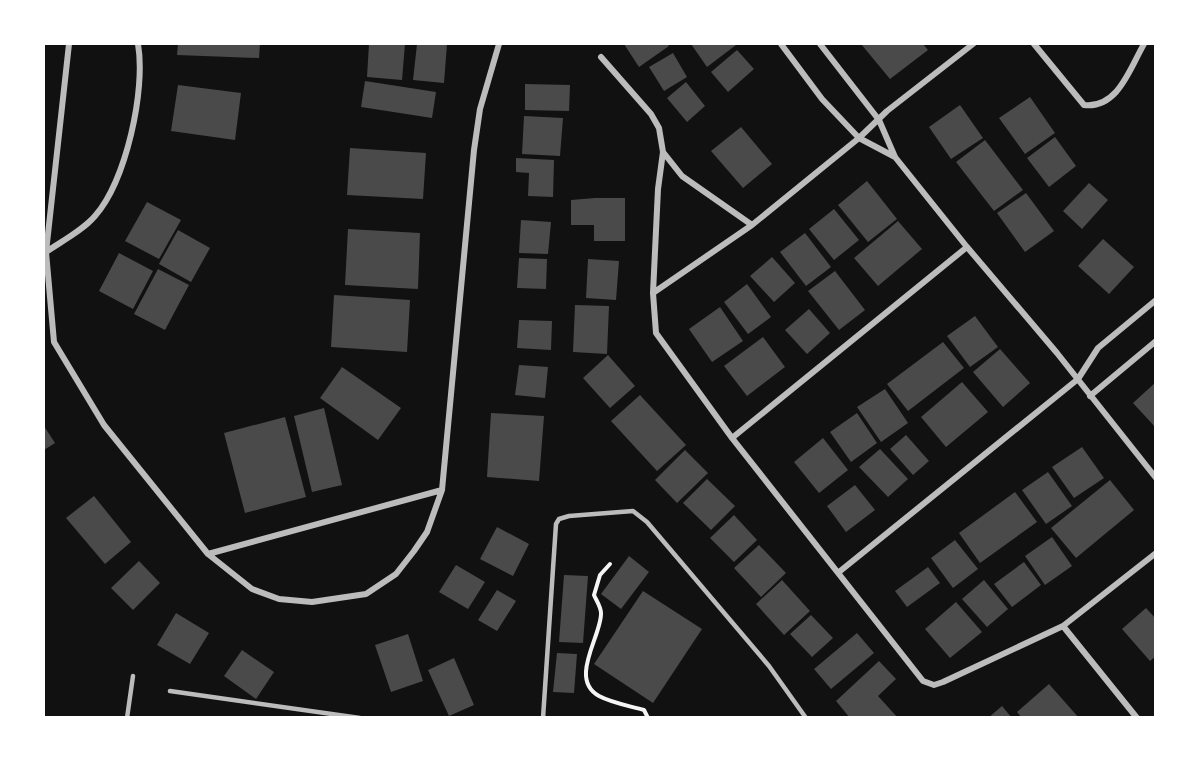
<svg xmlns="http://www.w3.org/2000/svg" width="1199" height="761" viewBox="0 0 1199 761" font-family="'Titillium Web',sans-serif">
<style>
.building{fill:#4a4a4a}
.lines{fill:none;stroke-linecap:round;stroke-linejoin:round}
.path{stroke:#f5f5f5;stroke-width:4}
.service{stroke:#bcbcbc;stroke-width:4.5}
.minor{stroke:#bcbcbc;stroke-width:6}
</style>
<rect width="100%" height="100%" fill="#111"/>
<!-- building -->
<path class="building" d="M178 44H260L259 58 177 55Z
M369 44H405L402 80 367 77Z
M417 44H447L444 83 413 80Z
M624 44H667L669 46 639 67Z
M691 44H735L736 45 707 67Z
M861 44H923L928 50 890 79Z
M737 50 754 69 728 92 711 72Z
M673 53 687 77 664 91 649 67Z
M365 81 436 92 432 118 361 107Z
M686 82 705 106 687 122 667 98Z
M525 84 570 85 569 111 525 110Z
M178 85 241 93 235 140 171 131Z
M1030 97 1055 133 1025 154 999 118Z
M960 105 983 138 951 159 929 127Z
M524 116 563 118 560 156 522 154Z
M741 127 772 164 743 188 711 151Z
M1055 137 1076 166 1049 187 1027 158Z
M985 140 1023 190 994 211 956 162Z
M350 148 426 153 423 199 347 195Z
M516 158 554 160 553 197 528 196 529 173 516 172Z
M867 181 897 219 868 242 838 205Z
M1089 183 1108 200 1082 229 1063 211Z
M1026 193 1054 231 1025 252 997 213Z
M595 198H625V241H594V225H571V200Z
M147 202 181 220 159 259 125 241Z
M834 209 859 240 834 260 809 229Z
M521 220 551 222 548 254 519 253Z
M898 221 922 249 878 286 854 258Z
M348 229 420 233 418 289 345 285Z
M178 230 210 248 191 282 159 264Z
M805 233 831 267 806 286 780 252Z
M1103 239 1134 267 1109 294 1078 266Z
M119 253 153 271 133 309 99 291Z
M772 257 795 283 774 302 750 276Z
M519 258 547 259 546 289 517 288Z
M588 259 619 261 616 300 586 298Z
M158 269 189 285 165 330 134 314Z
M835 271 865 310 839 330 808 291Z
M747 284 771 317 748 334 724 302Z
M334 295 410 300 407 352 331 347Z
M575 305 609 306 607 354 573 352Z
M720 307 743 341 712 362 689 329Z
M809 309 830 333 807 354 785 330Z
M975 316 998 347 970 367 947 336Z
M519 320 552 321 551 350 517 348Z
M763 337 785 367 747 396 724 366Z
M943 342 964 368 908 411 887 384Z
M1000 349 1030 383 1003 407 973 372Z
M608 355 635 386 610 408 583 378Z
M519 365 548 367 545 398 515 395Z
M342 367 401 408 378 440 320 398Z
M962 382 988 412 946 447 921 417Z
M1156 382V428L1133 403Z
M885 389 908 423 881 442 857 407Z
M640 395 686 445 657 471 611 421Z
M324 408 342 485 312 492 294 416Z
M491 413 544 416 539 481 487 477Z
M857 413 877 443 851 462 830 432Z
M285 417 306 497 245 513 224 433Z
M44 426 55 443 44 450Z
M906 435 929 461 913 475 890 449Z
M823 438 848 470 819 493 794 462Z
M1082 447 1104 478 1074 498 1052 467Z
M880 449 908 479 888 497 859 467Z
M685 450 708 473 677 503 655 480Z
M1048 472 1072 506 1046 524 1022 490Z
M707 479 735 506 711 530 683 503Z
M1110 480 1134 510 1076 558 1051 528Z
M855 485 875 510 846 532 827 506Z
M1015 492 1037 522 980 563 959 533Z
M94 496 131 542 105 564 66 518Z
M734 515 757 540 734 562 710 538Z
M497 527 529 544 513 576 480 559Z
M1052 537 1072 566 1045 585 1025 556Z
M955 540 978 569 953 588 931 558Z
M759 545 786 573 761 597 734 568Z
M629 556 649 572 621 609 601 594Z
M139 561 160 583 133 610 111 588Z
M1024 562 1041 585 1012 607 994 584Z
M456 565 485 582 468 609 439 592Z
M928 567 940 583 907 607 895 591Z
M564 575 588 576 583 643 559 642Z
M782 580 810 611 784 635 756 604Z
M984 580 1008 609 987 627 962 599Z
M497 590 516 601 497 631 478 620Z
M643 591 702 629 653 703 594 664Z
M956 602 982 632 950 658 925 629Z
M1146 608 1156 619V656L1150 661 1122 629Z
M176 613 209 633 190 664 157 645Z
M811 615 833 638 812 657 790 634Z
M857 633 874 653 831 689 814 669Z
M408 634 423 681 391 692 375 645Z
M242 650 274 672 256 699 224 676Z
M557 653 577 654 574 693 553 692Z
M454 658 474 705 449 716 428 670Z
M879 661 896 679 878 696 898 718H850L836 701Z
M1049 684 1079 718H1022L1017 712Z
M1002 706 1012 718H988Z"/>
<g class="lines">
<!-- path -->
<path class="path" d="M610 564 600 575 594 595C596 600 601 607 601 613 602 635 568 679 599 696 612 703 630 706 644 710L648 718"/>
<!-- service -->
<path class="service" d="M170 691 360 718
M127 718 133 676
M543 718 556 524 559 519 569 516 633 511 647 522 769 666 806 718"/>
<!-- minor -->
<path class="minor" d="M69 44 46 252 54 342 104 425 208 554 252 589 279 599 312 602 366 594 396 574 414 551 427 532 442 490 474 150 480 109 499 44
M781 44 822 99 859 138 895 157
M820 44 879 120 895 157 967 247 1057 353 1156 478
M973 44 887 111 859 138 752 225 653 293 656 333 732 438 923 681 934 685 943 682 1063 626 1156 553
M1034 44 1084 105C1118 109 1130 68 1144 44
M601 57 651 114 659 128 663 152
M46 252C62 241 82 231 95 216 126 181 146 90 138 44
M653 293 658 189 663 152 682 176 752 225
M1090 396 1156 341
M732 438 967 247
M208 554 442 490
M839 572 1078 379 1098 348 1156 300
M1063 626 1137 718"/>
</g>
<!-- border -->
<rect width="1199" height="761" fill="none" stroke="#ffffff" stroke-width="90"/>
</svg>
